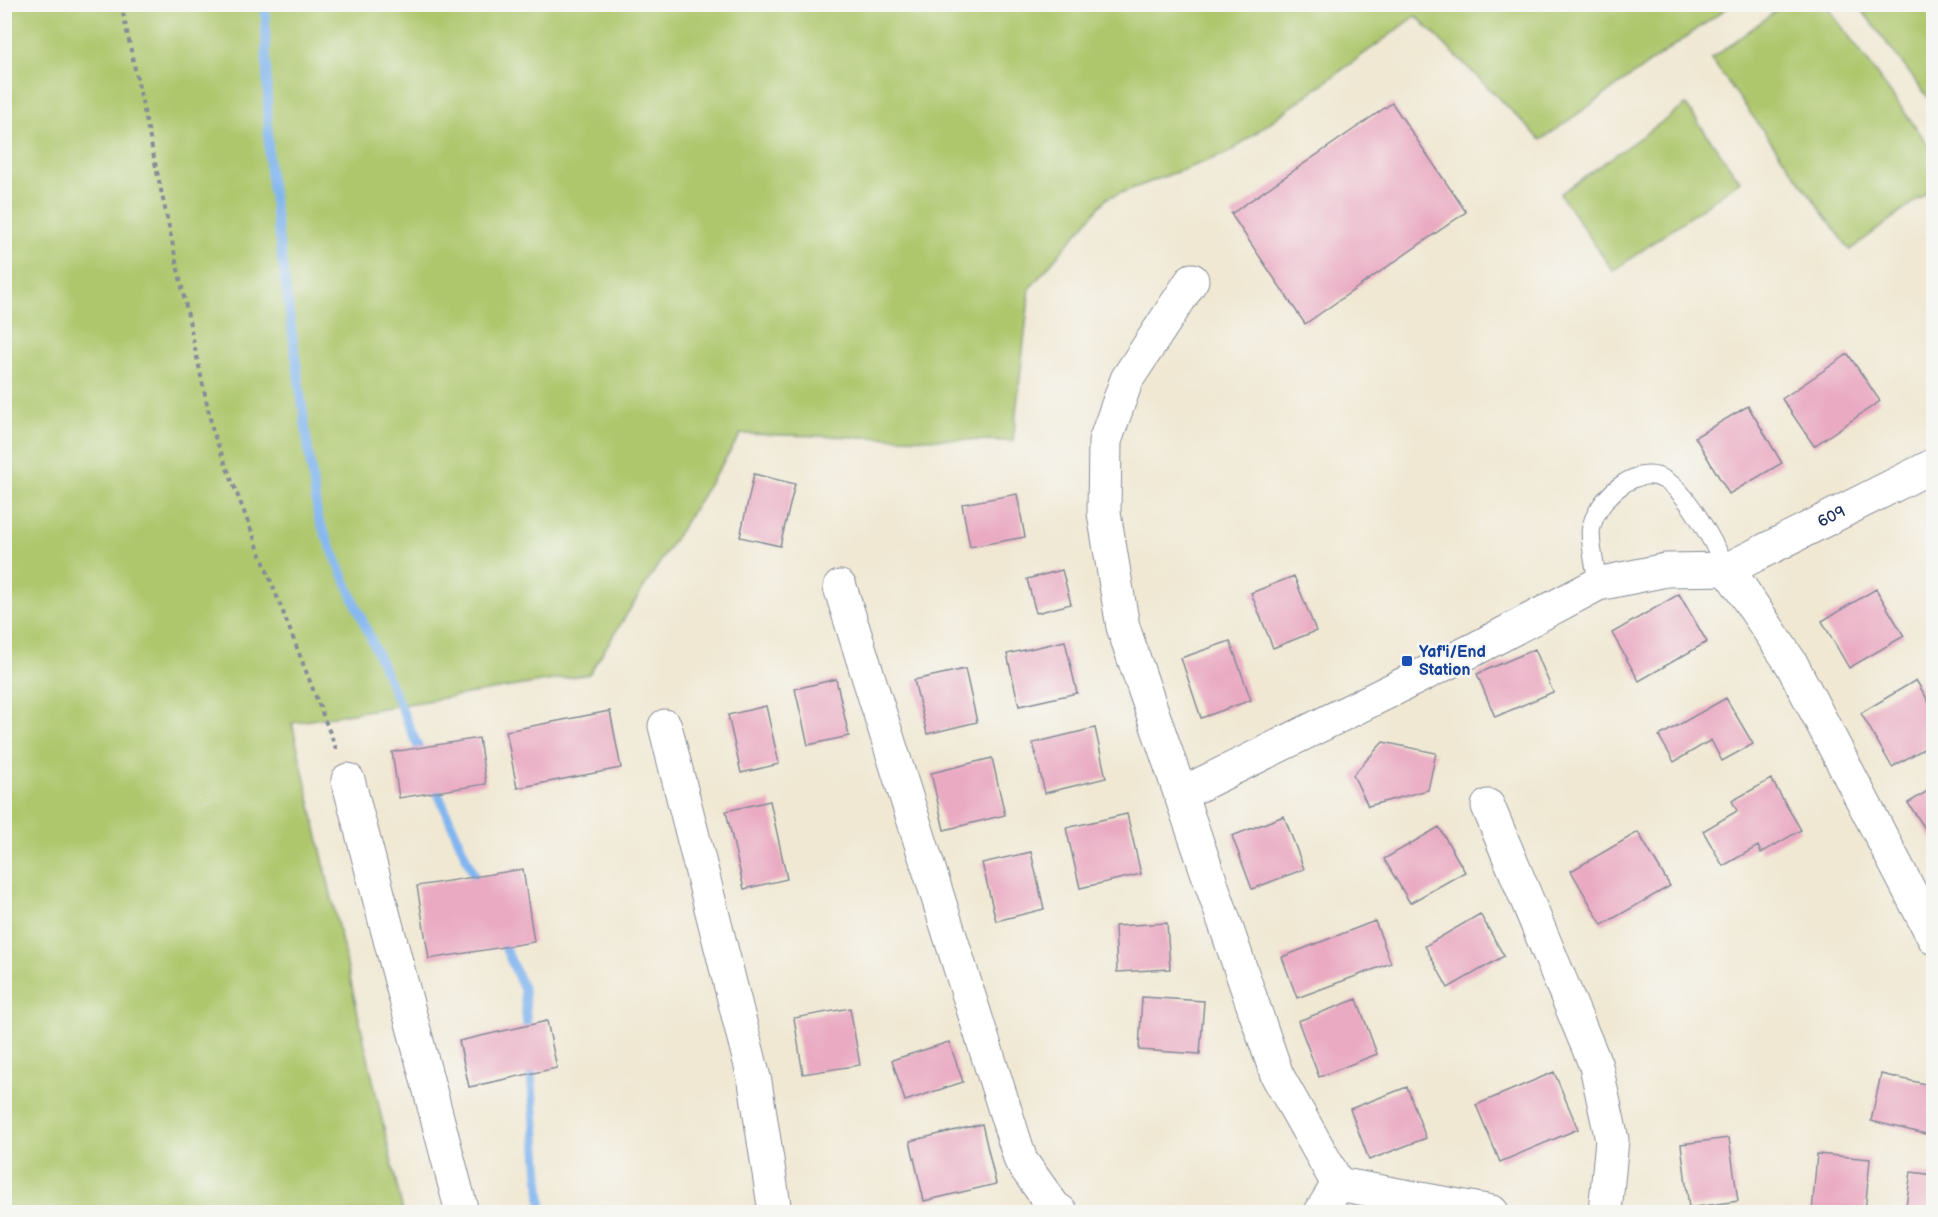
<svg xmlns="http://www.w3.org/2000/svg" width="1938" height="1217" viewBox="0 0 1938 1217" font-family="'Balsamiq Sans',sans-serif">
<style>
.green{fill:#aec76d;stroke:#647b66;stroke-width:1.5}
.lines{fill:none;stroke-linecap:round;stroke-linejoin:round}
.stream{stroke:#81b5ef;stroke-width:9}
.building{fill:#eaabc2}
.lane-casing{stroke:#868c98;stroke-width:20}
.street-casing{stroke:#868c98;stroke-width:35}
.path{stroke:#868c98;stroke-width:4;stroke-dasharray:4.5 4.5;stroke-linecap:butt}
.lane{stroke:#fff;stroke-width:18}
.street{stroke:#fff;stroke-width:33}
.transit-dot{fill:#1a4fb4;stroke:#f6f6f2;stroke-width:2}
.labels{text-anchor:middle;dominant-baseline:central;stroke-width:5;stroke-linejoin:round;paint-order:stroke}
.street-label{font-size:16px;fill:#1b2f5e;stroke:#f6f6f2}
.transit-label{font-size:16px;font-weight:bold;fill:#164399;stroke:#f6f6f2;text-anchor:start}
</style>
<rect width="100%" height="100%" fill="#f6f6f2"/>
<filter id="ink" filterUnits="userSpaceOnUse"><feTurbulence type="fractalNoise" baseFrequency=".0167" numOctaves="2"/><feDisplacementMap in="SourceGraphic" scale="12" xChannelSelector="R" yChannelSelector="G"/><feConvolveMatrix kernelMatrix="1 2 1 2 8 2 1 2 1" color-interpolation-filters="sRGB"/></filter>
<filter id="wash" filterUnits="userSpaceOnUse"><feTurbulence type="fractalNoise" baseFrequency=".008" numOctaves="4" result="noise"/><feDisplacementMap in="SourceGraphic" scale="24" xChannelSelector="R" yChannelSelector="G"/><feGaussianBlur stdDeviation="1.35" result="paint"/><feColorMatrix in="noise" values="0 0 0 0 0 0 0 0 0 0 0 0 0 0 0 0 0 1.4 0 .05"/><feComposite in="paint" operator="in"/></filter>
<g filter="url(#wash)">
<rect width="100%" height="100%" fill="#f0e8d3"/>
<!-- green -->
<path class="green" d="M5 4H1731V5L1541 140 1416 16 1228 153 1107 198 1030 288 1013 441 741 434 589 674 292 723 403 1212H5Z
M1784 5H1826L1933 151V188L1850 250 1711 59Z
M1858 5H1933V104Z
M1686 105 1740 181 1613 271 1560 194Z"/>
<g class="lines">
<!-- stream -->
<path class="stream" d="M265 4 269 167 318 518 423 758
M433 782 479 887
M500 936 524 990 528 1037
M530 1062 542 1212"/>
</g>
<g id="blocks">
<!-- building -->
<path class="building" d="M1392 103 1466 212 1305 324 1231 214Z
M1848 354 1880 401 1814 446 1782 399Z
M1748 406 1782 463 1729 494 1695 437Z
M754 474 795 484 780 546 740 537Z
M1017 494 1025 537 970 547 962 504Z
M1062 570 1071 604 1036 613 1027 579Z
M1294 576 1316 631 1273 648 1251 593Z
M1876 589 1904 636 1849 668 1822 621Z
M1679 594 1707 642 1639 681 1612 633Z
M1065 641 1077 693 1019 706 1007 654Z
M1230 641 1251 700 1201 718 1181 658Z
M1535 649 1553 692 1495 717 1477 674Z
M965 669 977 722 927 734 914 680Z
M836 679 849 736 808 745 795 689Z
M1916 680 1934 711V743L1892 767 1861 713Z
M1726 698 1753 744 1722 761 1711 740 1674 762 1659 736Z
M766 706 779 764 741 773 728 715Z
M610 711 621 768 517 788 506 731Z
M1095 728 1106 778 1045 793 1033 743Z
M479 738 486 784 399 798 392 752Z
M1383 742 1436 753 1428 790 1368 806 1353 775Z
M992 758 1005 815 944 830 931 773Z
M1771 779 1801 830 1761 853 1758 846 1723 866 1703 831 1737 811 1732 801Z
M1934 787V842L1908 803Z
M770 801 787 879 744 889 726 811Z
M1127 814 1141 874 1080 888 1066 828Z
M1284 816 1304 869 1252 889 1232 836Z
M1439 827 1465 872 1410 903 1384 859Z
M1638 832 1670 886 1602 925 1571 871Z
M1031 852 1044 909 996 921 982 863Z
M523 869 534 942 429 959 417 886Z
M1480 914 1504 956 1448 988 1425 946Z
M1375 921 1391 963 1297 998 1282 957Z
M1167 923 1170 969 1117 972 1115 926Z
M1142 997 1204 1001 1200 1054 1139 1050Z
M1357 999 1377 1054 1319 1077 1298 1021Z
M850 1008 860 1065 803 1074 794 1018Z
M547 1021 557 1068 469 1087 459 1041Z
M949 1042 963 1082 905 1101 892 1060Z
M1554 1072 1578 1129 1500 1162 1476 1105Z
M1881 1074 1934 1086V1136L1871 1121Z
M1407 1087 1426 1138 1369 1160 1350 1109Z
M982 1124 996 1184 924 1201 910 1141Z
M1729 1138 1738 1201 1689 1208 1681 1144Z
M1817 1154 1870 1159 1865 1212H1812Z
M1911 1172 1934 1175V1212H1905Z"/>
</g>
</g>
<g filter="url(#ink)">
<use href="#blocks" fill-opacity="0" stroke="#868c98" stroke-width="1.5"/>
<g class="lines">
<defs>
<path id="lane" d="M1598 584C1596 571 1589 541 1591 529 1596 501 1635 462 1665 480 1691 495 1712 543 1728 569"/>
<g id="street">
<path d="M1192 280 1127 379 1105 441 1104 513 1123 627 1277 1075 1338 1184 1492 1212"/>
<path id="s1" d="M1728 569 1934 465"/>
<path d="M840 587 1021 1161 1054 1207 1061 1212"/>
<path d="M665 726 755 1082 775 1212"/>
<path d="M348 780 462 1212"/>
<path d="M1181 794 1475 649 1598 584 1666 570 1728 569 1791 663 1934 938"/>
<path d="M1488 806 1596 1066 1612 1140 1605 1212"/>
<path d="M1321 1212 1338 1184"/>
</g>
</defs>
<!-- lane casing -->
<use href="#lane" class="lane-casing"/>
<!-- street casing -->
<use href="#street" class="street-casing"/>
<!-- path -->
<path class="path" d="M121 4 213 432 337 751"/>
<!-- lane -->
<use href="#lane" class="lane"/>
<!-- street -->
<use href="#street" class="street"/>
</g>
</g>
<!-- markers -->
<rect class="transit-dot" x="1401" y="655" width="12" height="12" rx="3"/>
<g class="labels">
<!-- street labels -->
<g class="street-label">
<text stroke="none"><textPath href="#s1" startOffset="116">609</textPath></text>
</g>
<!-- transit labels -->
<g class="transit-label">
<text x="1419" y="652">Yaf'i/End<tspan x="1419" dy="18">Station</tspan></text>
</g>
</g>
<!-- margin -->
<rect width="1938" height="1217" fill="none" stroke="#f6f6f2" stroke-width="24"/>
</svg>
